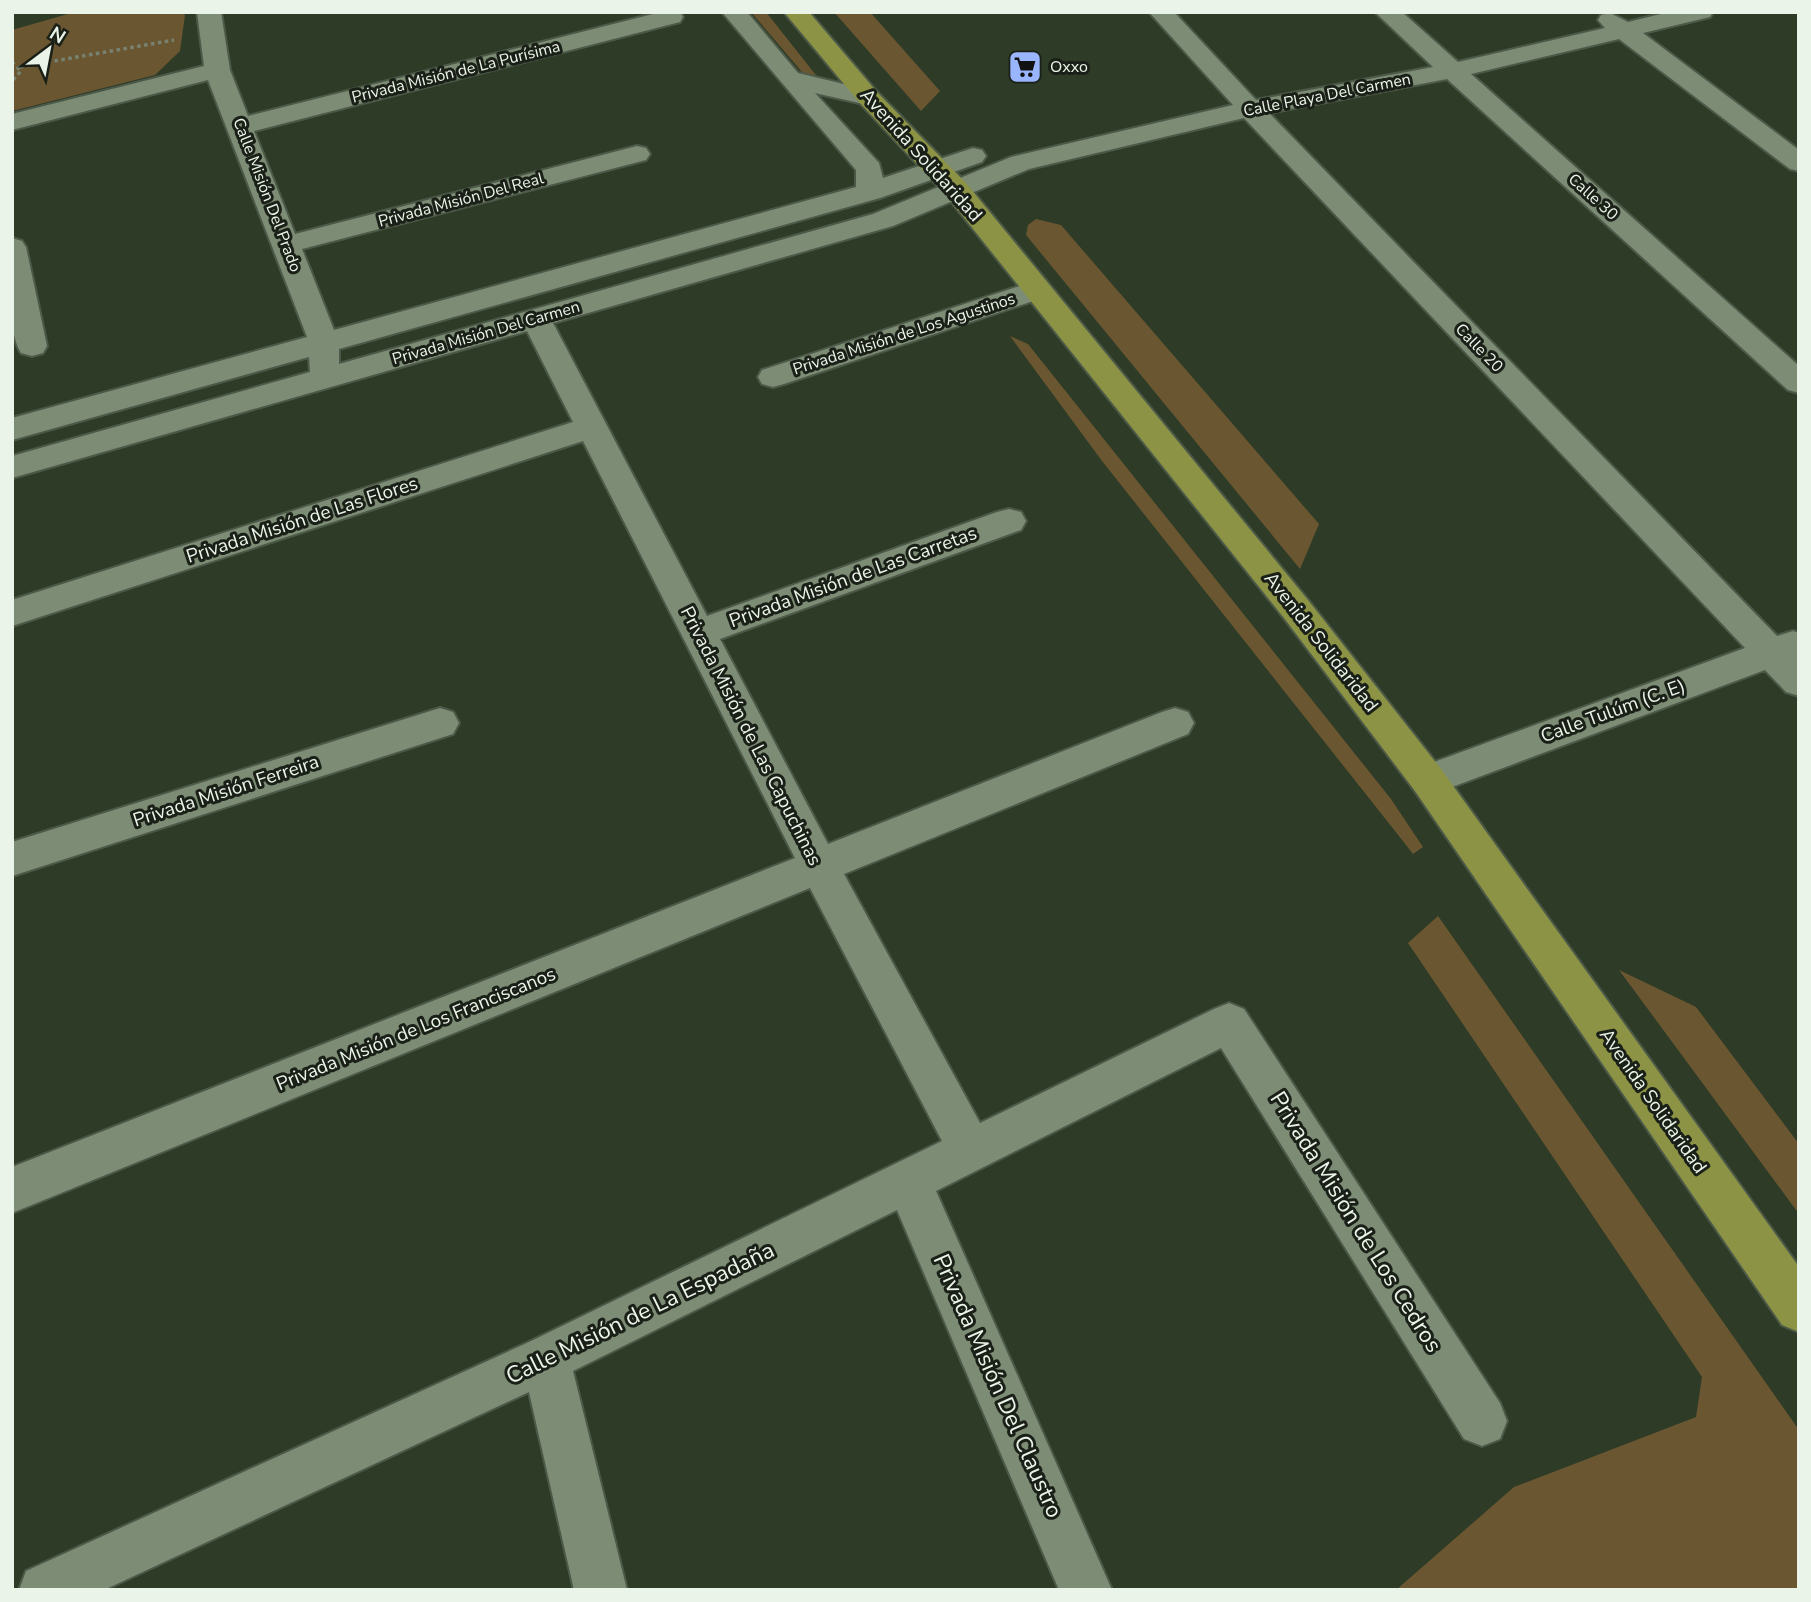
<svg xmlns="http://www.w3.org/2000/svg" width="1811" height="1602" viewBox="0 0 1811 1602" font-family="'Nunito Sans',sans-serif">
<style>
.green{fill:#6a5731}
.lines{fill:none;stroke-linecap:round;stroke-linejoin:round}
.minor-casing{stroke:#4d5948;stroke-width:4}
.major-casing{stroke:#4d5948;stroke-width:4}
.path{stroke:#778271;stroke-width:3.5;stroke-dasharray:3.5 3.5;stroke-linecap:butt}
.minor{fill:#7c8c75;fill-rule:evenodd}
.major{fill:#8c9344;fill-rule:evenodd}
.labels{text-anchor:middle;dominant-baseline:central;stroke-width:6;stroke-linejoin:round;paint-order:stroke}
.far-poi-label{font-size:16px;fill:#ebf4e8;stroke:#1a2017;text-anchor:start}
.far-street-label{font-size:16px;fill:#ebf4e8;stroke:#1a2017}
.street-label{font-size:19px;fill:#ebf4e8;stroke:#1a2017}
.near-street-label{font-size:23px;fill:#ebf4e8;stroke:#1a2017}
</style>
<rect width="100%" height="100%" fill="#2e3b27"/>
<!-- green -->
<path class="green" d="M75 12H181L185 15 180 51 155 75 12 111V30Z
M751 12H766L819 79 807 78Z
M834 12H870L940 91 921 111Z
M1036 219 1061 225 1319 524 1300 569 1026 235 1028 225Z
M1010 336 1028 344 1391 799 1423 847 1413 854 1395 831 1102 461Z
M1438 916 1799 1430V1590H1396L1514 1487 1696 1417 1702 1377 1408 943Z
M1619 970 1696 1007 1799 1144V1214Z"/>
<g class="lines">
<defs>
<path id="minor" d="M197 12H221L230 70 248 116 661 12H680L683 17 680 22 254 131 295 234 637 146 646 148 650 154 646 160 302 249 334 330 856 187V170L722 12H747L798 73 877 92 881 97 877 102 868 105 815 93 879 163 883 178 973 148 982 150 986 156 982 162 880 198 339 349V364L873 214 1011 157 1233 105 1149 12H1174L1256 100 1433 67 1375 12H1402L1458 62 1605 28 1598 20 1601 15 1610 13 1628 22 1669 12H1713L1710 17 1643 33 1799 150V171L1790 169 1619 39 1471 74 1799 366V393L1788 390 1447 79 1269 113 1777 636 1793 631 1799 633V696L1786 692 1765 670 1428 796 1415 791 1409 780 1415 769 1745 648 1244 118 1029 169 893 226 553 323 707 616 997 512 1009 509 1021 512 1026 521 1021 530 720 639 828 844 1162 712 1175 708 1188 712 1194 723 1188 734 844 874 980 1123 1214 1009 1229 1003 1244 1009 1500 1403 1507 1421 1500 1439 1482 1446 1464 1439 1221 1048 936 1191 1112 1590H1059L897 1210 573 1371 627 1590H574L529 1392 104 1590H19L26 1571 529 1342 942 1141 810 888 12 1213V1167L795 858 583 441 12 626V600L573 422 527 331 12 478V456L310 372 309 357 12 440V418L307 337 208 80 12 130V114L204 66Z
M12 238 22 241 26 247 47 346 43 353 32 356 21 353C5 327 12 270 12 238Z
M1035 281 1045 283 1050 290 1045 297 784 384 773 387 762 384 758 377 762 370Z
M440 708 453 712 459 723 453 734 12 876V842Z"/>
<path id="major" d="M784 12H809L877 92 966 183 1308 600 1441 769 1799 1267V1332L1782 1325 1415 791 1284 618 946 195 859 102Z"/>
</defs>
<!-- minor casing -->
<use href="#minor" class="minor-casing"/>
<!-- major casing -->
<use href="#major" class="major-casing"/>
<!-- path -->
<path class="path" d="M12 62 21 71 12 81
M20 67 174 40"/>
<!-- minor -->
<use href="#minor" class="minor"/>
<!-- major -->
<use href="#major" class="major"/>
</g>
<!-- icons -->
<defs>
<symbol id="supermarket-square" viewBox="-11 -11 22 22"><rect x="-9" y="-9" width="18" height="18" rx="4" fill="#99b5fd" stroke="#1a2017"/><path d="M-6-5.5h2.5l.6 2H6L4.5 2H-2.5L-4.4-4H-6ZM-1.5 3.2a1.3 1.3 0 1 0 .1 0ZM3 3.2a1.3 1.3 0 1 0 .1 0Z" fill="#111"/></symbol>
</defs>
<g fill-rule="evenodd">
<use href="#supermarket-square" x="1006" y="48" width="38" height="38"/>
</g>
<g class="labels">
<!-- far-poi labels -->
<g class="far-poi-label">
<text x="1050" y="67">Oxxo</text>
</g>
<!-- far-street labels -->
<g class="far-street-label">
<text transform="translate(456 72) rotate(-14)">Privada Misión de La Purísima</text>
<text transform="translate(1327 95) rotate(-11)">Calle Playa Del Carmen</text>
<text transform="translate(267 195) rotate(69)">Calle Misión Del Prado</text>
<text transform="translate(1593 197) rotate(42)">Calle 30</text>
<text transform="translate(461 200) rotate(-15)">Privada Misión Del Real</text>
<text transform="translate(486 333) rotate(-16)">Privada Misión Del Carmen</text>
<text transform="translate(904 334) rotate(-18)">Privada Misión de Los Agustinos</text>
<text transform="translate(1479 348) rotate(46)">Calle 20</text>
</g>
<!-- street labels -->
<g class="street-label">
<text transform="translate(921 155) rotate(48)">Avenida Solidaridad</text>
<text transform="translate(302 520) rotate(-18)">Privada Misión de Las Flores</text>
<text transform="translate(853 577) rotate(-20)">Privada Misión de Las Carretas</text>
<text transform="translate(1321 642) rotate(52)">Avenida Solidaridad</text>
<text transform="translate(1613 711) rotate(-20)">Calle Tulúm (C. E)</text>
<text transform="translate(751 736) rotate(63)">Privada Misión de Las Capuchinas</text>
<text transform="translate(226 791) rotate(-18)">Privada Misión Ferreira</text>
<text transform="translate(416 1029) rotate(-22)">Privada Misión de Los Franciscanos</text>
<text transform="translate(1653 1101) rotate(55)">Avenida Solidaridad</text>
</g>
<!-- near-street labels -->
<g class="near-street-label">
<text transform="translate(1356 1222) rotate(58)">Privada Misión de Los Cedros</text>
<text transform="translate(640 1313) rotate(-26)">Calle Misión de La Espadaña</text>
<text transform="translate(998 1386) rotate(66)">Privada Misión Del Claustro</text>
</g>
</g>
<!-- border -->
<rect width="1811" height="1602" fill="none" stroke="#ebf4e8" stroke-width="28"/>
<!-- north arrow -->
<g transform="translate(49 49) rotate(32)" stroke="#1a2017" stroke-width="5" paint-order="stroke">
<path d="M0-5L12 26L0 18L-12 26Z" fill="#ebf4e8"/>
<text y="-10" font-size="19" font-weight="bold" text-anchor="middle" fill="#ebf4e8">N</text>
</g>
</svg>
